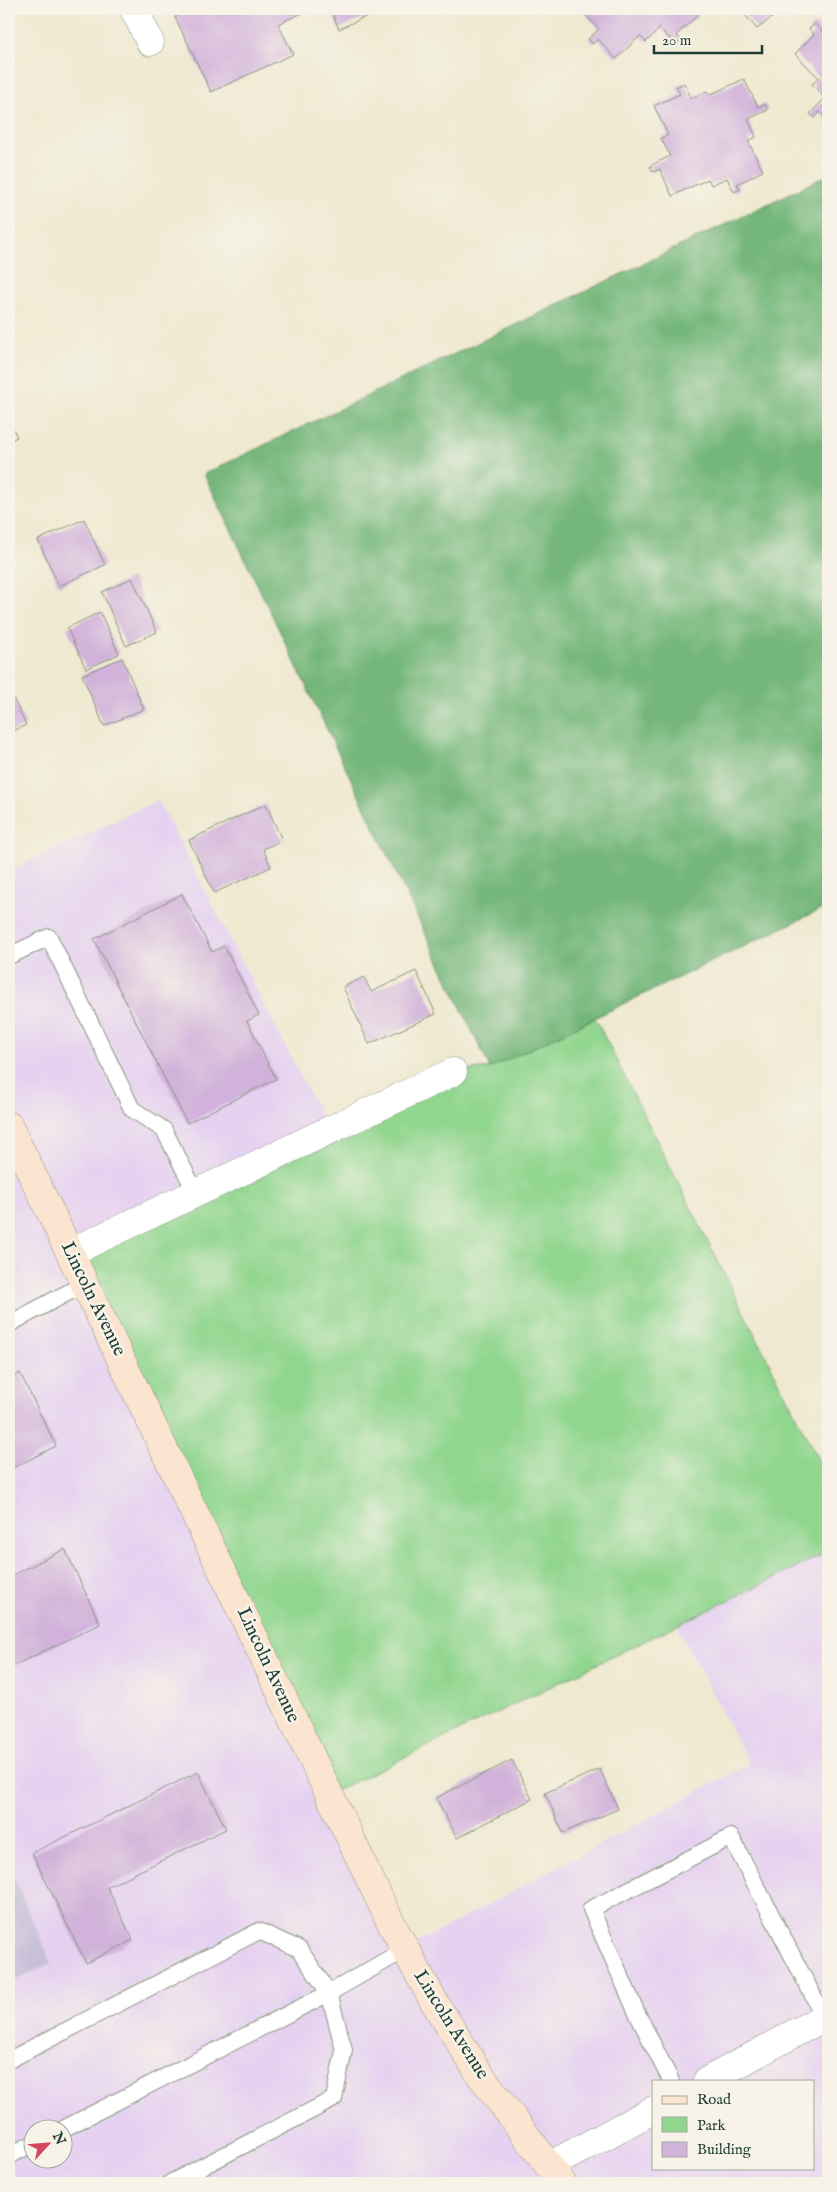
<svg xmlns="http://www.w3.org/2000/svg" width="837" height="2192" viewBox="0 0 837 2192" font-family="'IM FELL English',serif">
<style>
.built{fill:#e6d2f0;fill-rule:evenodd}
.industrial{fill:#c8bfd8}
.green{fill:#91d68f;stroke:#588a62}
.forest{fill:#74b77a;stroke:#4a7a57}
.building{fill:#d1b2da}
.lines{fill:none;stroke-linecap:round;stroke-linejoin:round}
.service-casing{stroke:#879382;stroke-width:18}
.minor-casing{stroke:#879382;stroke-width:29}
.secondary-casing{stroke:#879382;stroke-width:29}
.service{stroke:#fff;stroke-width:16}
.minor{stroke:#fff;stroke-width:28}
.secondary{stroke:#fce5d0;stroke-width:28}
.labels{text-anchor:middle;dominant-baseline:central;stroke-width:5;stroke-linejoin:round;paint-order:stroke}
.street-label{font-size:19px;fill:#1f3d34;stroke:#f7f3e8}
</style>
<rect width="100%" height="100%" fill="#f7f3e8"/>
<filter id="ink" filterUnits="userSpaceOnUse"><feTurbulence type="fractalNoise" baseFrequency=".02" numOctaves="2"/><feDisplacementMap in="SourceGraphic" scale="10" xChannelSelector="R" yChannelSelector="G"/><feConvolveMatrix kernelMatrix="1 2 1 2 8 2 1 2 1" color-interpolation-filters="sRGB"/></filter>
<filter id="wash" filterUnits="userSpaceOnUse"><feTurbulence type="fractalNoise" baseFrequency=".0096" numOctaves="4" result="noise"/><feDisplacementMap in="SourceGraphic" scale="20" xChannelSelector="R" yChannelSelector="G"/><feGaussianBlur stdDeviation="1.12" result="paint"/><feColorMatrix in="noise" values="0 0 0 0 0 0 0 0 0 0 0 0 0 0 0 0 0 1.4 0 .05"/><feComposite in="paint" operator="in"/></filter>
<g filter="url(#wash)">
<rect width="100%" height="100%" fill="#efe9d0"/>
<!-- built -->
<path class="built" d="M158 800 329 1131 71 1252 406 1949 749 1764 677 1626 828 1552V2183H9V1984L51 1963 9 1865V871ZM653 2081H813V2168H653ZM32 2130H62V2160H32Z"/>
<!-- industrial -->
<path class="industrial" d="M9 1865 51 1963 9 1984Z"/>
<!-- green -->
<path class="green" d="M595 1018 828 1479V1552L329 1794 71 1252 453 1072 490 1068Z"/>
<!-- forest -->
<path class="forest" d="M828 175V906L490 1068 204 474Z"/>
<g id="blocks">
<!-- building -->
<path class="building" d="M192 9H300L302 13 278 24 293 54 211 92 175 17Z
M330 9H363L367 16 339 29Z
M590 9H692L698 15 676 35 681 40 676 45 660 28 646 42 640 36 616 59 598 39 593 44 588 39 599 29 586 15Z
M740 9H783L757 29Z
M815 24 827 36 828 35V121L820 112 815 118 810 114 825 98 812 84 819 78 795 54 814 34 809 29Z
M744 79 758 107 765 104 768 110 748 119 756 137 748 141 763 171 737 184 740 189 734 192 727 178 711 185 708 179 672 196 660 169 653 172 650 166 670 156 661 138 668 135 654 106 680 94 676 87 684 83 691 98 707 91 709 95Z
M9 420 17 437 9 441Z
M84 519 105 565 59 586 38 540Z
M132 578 157 632 126 646 102 592Z
M100 612 119 654 86 669 67 628Z
M122 658 144 709 104 726 82 675Z
M9 689 26 725 9 733Z
M266 804 282 840 263 849 271 867 214 893 189 840Z
M182 894 212 952 224 946 259 1015 247 1021 276 1079 187 1123 94 939Z
M416 971 436 1014 369 1044 343 987 364 977 371 992Z
M20 1373 56 1446 9 1470V1379Z
M65 1549 100 1624 9 1668V1577Z
M512 1760 532 1799 457 1838 436 1798Z
M600 1769 618 1809 563 1833 545 1793Z
M198 1772 226 1829 107 1887 133 1940 86 1963 32 1853Z"/>
</g>
</g>
<g filter="url(#ink)">
<use href="#blocks" fill-opacity="0" stroke="#879382" stroke-width="1"/>
<g class="lines">
<defs>
<path id="service" d="M9 956 49 937 132 1109 164 1130 196 1193
M9 1324 86 1283
M9 2060 259 1931 299 1949 329 1993 344 2050 334 2099 170 2183
M671 2081 636 2011 591 1909 731 1837 824 2017
M61 2130 329 1993 406 1949
M9 2156 32 2144"/>
<path id="minor" d="M134 9 150 42
M71 1252 453 1072
M707 2081 828 2015
M549 2166 653 2110"/>
<path id="secondary" d="M9 1126 390 1921 433 2000 481 2076 562 2183"/>
</defs>
<!-- service casing -->
<use href="#service" class="service-casing"/>
<!-- minor casing -->
<use href="#minor" class="minor-casing"/>
<!-- secondary casing -->
<use href="#secondary" class="secondary-casing"/>
<!-- service -->
<use href="#service" class="service"/>
<!-- minor -->
<use href="#minor" class="minor"/>
<!-- secondary -->
<use href="#secondary" class="secondary"/>
</g>
</g>
<g class="labels">
<!-- street labels -->
<g class="street-label">
<text transform="translate(93 1299) rotate(64)">Lincoln Avenue</text>
<text transform="translate(268 1665) rotate(65)">Lincoln Avenue</text>
<text transform="translate(451 2025) rotate(58)">Lincoln Avenue</text>
</g>
</g>
<!-- margin -->
<rect width="837" height="2192" fill="none" stroke="#f7f3e8" stroke-width="30"/>
<!-- legend -->
<rect x="652" y="2080" width="162" height="90" fill="#f7f3e8" stroke="#a1aaa0"/>
<rect x="662" y="2096" width="25" height="8" fill="#fce5d0" stroke="#a1aaa0"/>
<text x="697" y="2104" font-size="15" fill="#1f3d34">Road</text>
<rect x="662" y="2117" width="25" height="15" fill="#91d68f" stroke="#a1aaa0"/>
<text x="697" y="2130" font-size="15" fill="#1f3d34">Park</text>
<rect x="662" y="2142" width="25" height="15" fill="#d1b2da" stroke="#a1aaa0"/>
<text x="697" y="2154" font-size="15" fill="#1f3d34">Building</text>
<!-- north arrow -->
<g transform="translate(48 2144) rotate(64)"><circle r="24" fill="#f7f3e8" stroke="#a1aaa0"/>
<path d="M0-4L9 19L0 12L-9 19Z" fill="#d1495b"/>
<text y="-8" font-size="14" font-weight="bold" text-anchor="middle" fill="#1f3d34">N</text>
</g>
<!-- scale -->
<path d="M654 45v8h108v-8" fill="none" stroke="#1f3d34" stroke-width="2.5"/>
<text x="662" y="45" font-size="15" fill="#1f3d34" stroke="#f7f3e8" stroke-width="4" paint-order="stroke">20 m</text>
</svg>
